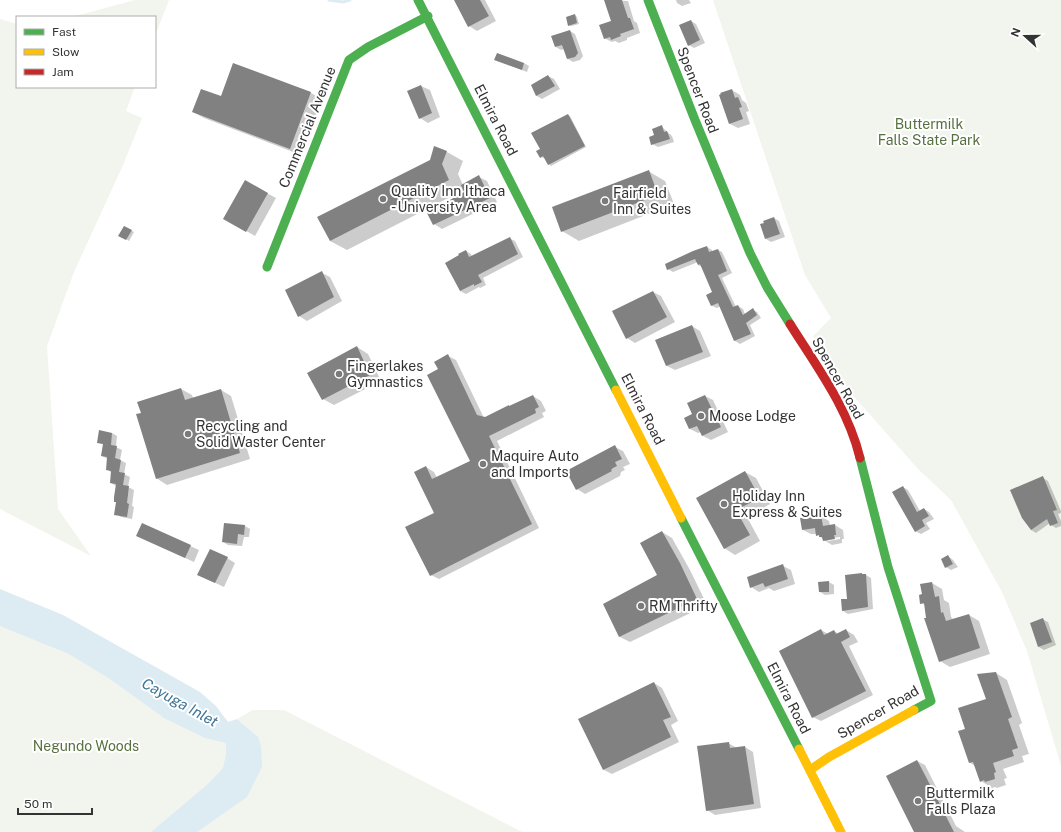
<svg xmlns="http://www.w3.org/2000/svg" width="1061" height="832" viewBox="0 0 1061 832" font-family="'Public Sans',sans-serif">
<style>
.green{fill:#f1f5ed}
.water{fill:#ddebf3}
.shadow{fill:#0003;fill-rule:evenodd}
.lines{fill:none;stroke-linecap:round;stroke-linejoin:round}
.stream{stroke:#ddebf3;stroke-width:3}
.building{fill:#818181}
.fast{stroke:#4caf50;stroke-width:9}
.slow{stroke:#ffc107;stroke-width:9}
.jam{stroke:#c62828;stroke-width:9}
.poi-dot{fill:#7a7a7a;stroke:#fff;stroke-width:1.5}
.labels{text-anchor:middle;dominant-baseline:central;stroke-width:4;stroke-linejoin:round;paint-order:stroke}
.street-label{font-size:14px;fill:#333;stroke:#fff}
.park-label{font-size:14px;fill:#56703f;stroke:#fff}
.poi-label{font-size:14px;fill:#333;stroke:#fff;text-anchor:start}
.water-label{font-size:15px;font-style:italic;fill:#3f7597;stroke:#fff}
</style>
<rect width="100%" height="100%" fill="#fff"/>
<!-- green -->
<path class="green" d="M135 0H169L155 36V17H72Z
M713 0H1061V767L1059 759 1027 651 1002 592 951 500 918 469 850 392 813 336 831 318 805 275Z
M0 19 17 24V87H135L126 111 142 118 123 165 74 272 47 346 58 509 91 556 0 509Z
M0 606 258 737 237 719 253 710H284L522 832H0Z"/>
<!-- water -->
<path class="water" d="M0 589 63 615 200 692 216 706 228 722 237 719 258 737 261 746 262 767 247 797 197 832H151L208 784 223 768 226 755V743L205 738 164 718 110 679 69 654 0 626Z"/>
<!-- shadow -->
<path class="shadow" d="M455 0H485L496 21 477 31 469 26Z
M611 0 628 1 634 21 637 23 640 33 627 38V40L619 43 615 41 612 42 604 38 612 22Z
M676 0H689L691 3 682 6 677 3Z
M575 15 577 17 579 24 571 26 569 25Z
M691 21 696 24 705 43 694 48 689 45Z
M570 31 575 34 583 56 580 60 573 62 568 59 564 49 561 50 556 47Z
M501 62 524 63 529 66 527 72Z
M234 64 311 93 322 99 301 155 204 118 193 112 221 97Z
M548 76 554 79 560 89 542 99 537 96 532 85Z
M421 86 430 90 440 117 428 123 420 118 408 92Z
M732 90 740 95 742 100 746 103 749 111 746 112 750 124 738 128 730 124Z
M568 115 570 116 586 147 551 166 549 164 545 157 543 158 541 157V150Z
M662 127 672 136 674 142 658 147 652 144 655 136Z
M447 152 463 161 458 174 463 185 479 177 487 181 497 202 442 229 434 224 465 192 464 190 347 250 330 241Z
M648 171 665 181 674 204 579 241 562 231Z
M245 181 276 198 255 236 224 218Z
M774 218 779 221 785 237 771 242 766 239Z
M125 227 134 232 129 241 120 235Z
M509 238 515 241 523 257 483 278 486 285 480 288 479 287 466 294 460 291 466 251 471 254 472 257Z
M707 247 712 250V252L718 250 722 252 732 273 722 278 736 307 738 306 743 309 745 314 753 310 757 312 761 318 750 325 755 336 740 344 735 341 721 306 717 308 712 306 707 296 714 293 702 267 698 265V262L673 272 668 269Z
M322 273 330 277 342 301 307 321 299 316Z
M653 292 661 296 675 322 635 343 627 338Z
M692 326 700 331 711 356 675 370 667 366 657 340Z
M357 347 368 354 381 381 334 405 323 399Z
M448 356 456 360 484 418 533 396 541 401 546 411 542 413 544 417 497 441 539 528 439 579 431 575 436 513 426 467 434 472 437 478 471 461 439 369Z
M181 389 192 395 193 398 221 390 231 396 250 459 167 485 156 478 142 414Z
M705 396 713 400 728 432 711 440 703 436 701 432 698 433 690 429 685 418 693 414Z
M100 432 112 433 117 436 116 447 122 450 120 460 126 463 124 474 130 477 128 487 134 490 132 506 134 507 132 519 121 517 116 514 117 502 116 486 111 483 112 473 107 469 108 459 102 456 104 445 98 442Z
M615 447 623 451 630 464 623 467 625 470 621 472 620 476 585 494 577 489Z
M745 472 756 478 770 504 747 517 760 541 735 555 724 548Z
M1043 478 1048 481 1061 511V513L1058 514 1061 521V526L1056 528 1051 525 1050 523 1036 533 1031 530Z
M903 487 908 490 920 511 924 509 929 512 934 519 926 523 930 529 921 534 915 531Z
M821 516 829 521 830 526 835 525 843 530 844 539H842V543L832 545 824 540 817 534H811L803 530ZM840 537V539L828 541 826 539Z
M143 524 199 550 194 562 146 540Z
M225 524 245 526 250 529 249 537H244L242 546 228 545 223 542Z
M662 532 672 538 690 570 707 605 630 642 620 637 604 604 659 576Z
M948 556 953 560 958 567 951 570 946 567Z
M227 558 235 563 224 587 207 579Z
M783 566 791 570 795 584 774 591 769 588 759 592 751 587Z
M866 575 871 578 873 609 848 614 843 611 848 600Z
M829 582 834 585V594L825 595 820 592Z
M932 583 942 589 944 600 949 603 951 617 953 619 969 615 979 621 990 654 950 667 940 661 927 619 925 605 921 603 923 595Z
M1042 619 1048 622 1056 645 1044 650 1039 647Z
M821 630 828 634 834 631 839 634 846 630 854 635 858 642 849 646 873 695 821 721 813 717Z
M996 673 1007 680 1022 723 1019 725 1029 754 1022 756 1024 762 1003 769 1007 778 1004 779 1006 785 997 788 995 787 992 788 981 781 975 766 969 762 967 730 987 700Z
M654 683 662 688 678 721 671 725 679 742 612 774 604 770Z
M728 743 737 748 745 747 753 752 761 808 715 815 707 810Z
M917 761 925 765 956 826 965 832H915Z"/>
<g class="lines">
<!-- stream -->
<path class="stream" d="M329 0 343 2 350 0"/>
</g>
<!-- building -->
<path class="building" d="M454 0H480L489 16 468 27Z
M604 0H622L628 18H630L634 29 620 34 621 36 611 40 610 37 604 39 599 25 611 21Z
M575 14 577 23 568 26 566 17Z
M691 20 700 40 688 46 679 25Z
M570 30 578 53 575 57 567 59 562 45 555 47 551 36Z
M497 53 524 63 522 70 494 60Z
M233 63 311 92 290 149 192 112 201 89 221 96Z
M548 75 555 86 536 96 531 85Z
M421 85 432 113 419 119 407 91Z
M732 89 735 98 738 97 742 107 739 108 743 119 729 124 719 95 721 94 720 93Z
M568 114 585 146 548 165 543 156 540 158 536 151 540 149 531 133Z
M662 125 664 132 667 131 670 139 651 145 649 137 654 135 652 129Z
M434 146 447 151 442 164 449 180 330 241 317 217 430 160Z
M649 170 658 195 561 232 552 207Z
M479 175 490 198 433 225 427 213 464 192 461 185Z
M245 180 268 193 246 232 223 219Z
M774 217 780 234 765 239 760 224 764 223 763 221Z
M124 226 132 230 126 240 118 236Z
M510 237 518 254 478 275 482 282 474 286V284L460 291 445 263 459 255 458 254 466 250 469 257Z
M707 246 709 252 718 249 727 271 718 275 733 307 738 305 743 315 753 308 757 315 746 323 751 334 734 341 718 303 711 306 706 295 712 292 700 264 698 265 695 259 667 270 665 264 693 251Z
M322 271 334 297 298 317 285 290Z
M653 291 667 317 626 339 612 311Z
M692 325 703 352 666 366 655 340Z
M357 346 370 375 322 400 307 373Z
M448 354 477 415 485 417 509 405V406L533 395 539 407 535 409 536 413 489 436 532 524 430 576 405 527 434 513 414 472 426 466 432 479 470 461 427 375 438 369 434 362Z
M181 388 185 400 221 389 240 453 156 479 136 414 141 413 137 402Z
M705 395 721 427 702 436 697 426 689 429 684 418 692 414 687 403Z
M99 430 112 433 111 445 117 446 115 458 121 460 119 472 125 473 123 485 129 486 127 503 129 504 127 517 114 515 116 502H114V497L116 484 110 483 111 471 106 470 107 457 101 456 103 444 97 443Z
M615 445 622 459 615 462 617 466 613 468 611 470 612 471 576 490 566 471Z
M745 471 760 498 736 510 750 535 724 549 696 498Z
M1043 476 1057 510 1053 511 1058 523 1050 526 1047 519 1031 530 1022 518 1010 490Z
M903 486 917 512 924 508 929 516 922 520 925 526 915 532 892 492Z
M821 515 823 526 835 524 836 535H834L835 539 823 541 822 537H819V535L816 536 815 528 802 530 800 518Z
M142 523 191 545 185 558 136 536Z
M224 523 245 525 244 535 238 534 237 544 222 542Z
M662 531 680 563 697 599 619 637 603 604 657 575 640 543Z
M210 549 228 557 215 583 197 575Z
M948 555 953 564 945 568 941 559Z
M783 564 788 579 765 587 763 583 750 588 747 577Z
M862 573V574H866L868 607 842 611 841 599H847L845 575Z
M829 581V592H819L818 582Z
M932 582 935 597 939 596 941 613 943 612 946 621 969 614 980 648 939 662 924 618H926L924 603 920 604 919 595 922 594 920 584Z
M1043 618 1052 642 1038 647 1030 623Z
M821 629 824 635 834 630 836 634 846 629 850 637 841 642 866 691 812 718 779 651Z
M996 672 1012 717 1008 719 1018 748 1012 750 1014 756 993 763 996 772 994 773 995 779 985 782 984 780 980 782 973 762 969 763 958 731 965 729 958 708 986 699 977 674Z
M654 682 671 717 663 720 671 737 603 770 578 719Z
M729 742 730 748 745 746 754 804 706 811 697 746Z
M917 760 926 777 954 832H914L886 776Z"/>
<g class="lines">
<!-- fast -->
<path class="fast" d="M418 0 616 390
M648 0 695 120 750 253 767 287 790 324
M267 267 349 60 368 47 428 16
M860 458 888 567 931 701 914 710
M681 518 799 749"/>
<!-- slow -->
<path class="slow" d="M616 390 681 518
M799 749 841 832
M810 770 829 757 914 710"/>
<!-- jam -->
<path class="jam" d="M790 324C817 367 848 408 860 458"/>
</g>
<!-- markers -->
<g class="poi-dot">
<circle cx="383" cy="199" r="4"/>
<circle cx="605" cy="201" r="4"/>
<circle cx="339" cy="374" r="4"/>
<circle cx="701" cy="416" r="4"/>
<circle cx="188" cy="434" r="4"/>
<circle cx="483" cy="464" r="4"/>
<circle cx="724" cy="504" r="4"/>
<circle cx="641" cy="606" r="4"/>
<circle cx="918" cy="801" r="4"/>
</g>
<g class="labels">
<!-- street labels -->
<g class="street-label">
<text transform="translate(698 90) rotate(69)">Spencer Road</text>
<text transform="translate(496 120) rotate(63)">Elmira Road</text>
<text transform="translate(307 127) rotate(-68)">Commercial Avenue</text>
<text transform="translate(838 378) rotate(61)">Spencer Road</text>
<text transform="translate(643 409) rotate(63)">Elmira Road</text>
<text transform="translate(789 698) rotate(63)">Elmira Road</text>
<text transform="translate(878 712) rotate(-30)">Spencer Road</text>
</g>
<!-- park labels -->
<g class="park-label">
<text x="929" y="124">Buttermilk<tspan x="929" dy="16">Falls State Park</tspan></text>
<text x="86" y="746">Negundo Woods</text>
</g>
<!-- poi labels -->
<g class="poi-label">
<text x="391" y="191">Quality Inn Ithaca<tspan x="391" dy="16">- University Area</tspan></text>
<text x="613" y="193">Fairfield<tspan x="613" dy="16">Inn &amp; Suites</tspan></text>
<text x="347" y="366">Fingerlakes<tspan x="347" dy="16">Gymnastics</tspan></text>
<text x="709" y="416">Moose Lodge</text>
<text x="196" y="426">Recycling and<tspan x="196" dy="16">Solid Waster Center</tspan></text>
<text x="491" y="456">Maquire Auto<tspan x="491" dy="16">and Imports</tspan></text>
<text x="732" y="496">Holiday Inn<tspan x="732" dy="16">Express &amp; Suites</tspan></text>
<text x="649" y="606">RM Thrifty</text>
<text x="926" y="793">Buttermilk<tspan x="926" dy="16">Falls Plaza</tspan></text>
</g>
<!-- water labels -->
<g class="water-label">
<text transform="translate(180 702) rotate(29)">Cayuga Inlet</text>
</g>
</g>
<!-- legend -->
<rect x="16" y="16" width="140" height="72" fill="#ffffff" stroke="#adadad"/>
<rect x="24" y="29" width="20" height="6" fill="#4caf50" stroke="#adadad"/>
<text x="52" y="36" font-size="12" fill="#333333">Fast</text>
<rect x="24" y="49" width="20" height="6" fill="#ffc107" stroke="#adadad"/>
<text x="52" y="56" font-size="12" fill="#333333">Slow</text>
<rect x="24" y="69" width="20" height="6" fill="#c62828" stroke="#adadad"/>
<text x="52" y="76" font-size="12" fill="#333333">Jam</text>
<!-- north arrow -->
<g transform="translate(1025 36) rotate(291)" stroke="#ffffff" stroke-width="3" paint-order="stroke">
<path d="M0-3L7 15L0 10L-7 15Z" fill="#333333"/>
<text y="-6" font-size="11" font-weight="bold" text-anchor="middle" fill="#333333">N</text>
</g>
<!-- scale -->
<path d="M18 808v6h74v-6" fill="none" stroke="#333333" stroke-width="2"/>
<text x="24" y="808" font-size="12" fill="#333333" stroke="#ffffff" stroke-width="3" paint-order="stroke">50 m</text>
</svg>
